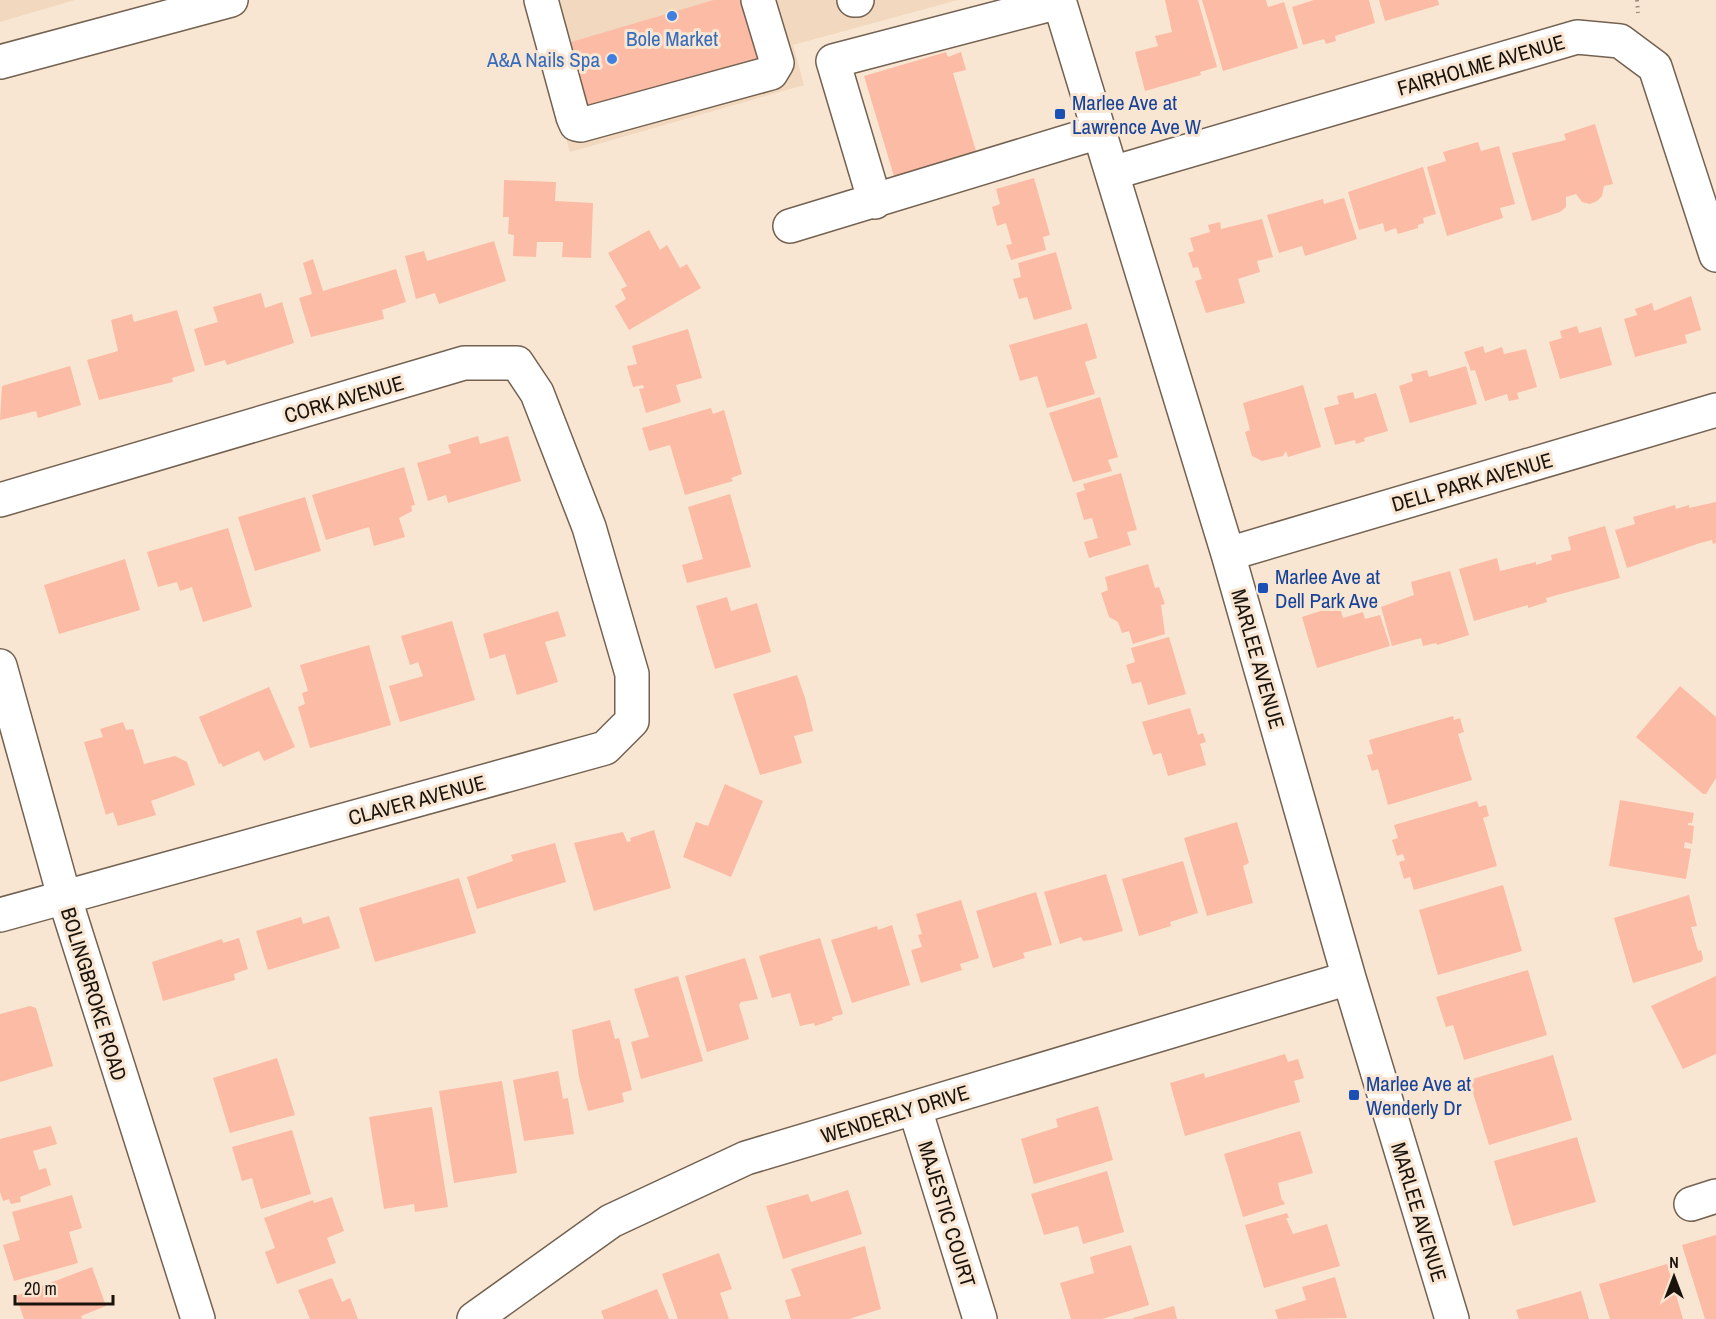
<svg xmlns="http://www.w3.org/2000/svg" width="1716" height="1319" viewBox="0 0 1716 1319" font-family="'Archivo Narrow',sans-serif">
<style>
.built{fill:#f1d8bf}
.building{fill:#fbbba4}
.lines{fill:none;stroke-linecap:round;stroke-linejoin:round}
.minor-casing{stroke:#736251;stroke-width:36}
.major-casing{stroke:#736251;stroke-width:36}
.path{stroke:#9a8d7e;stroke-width:4;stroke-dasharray:1.5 4.5;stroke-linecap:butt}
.minor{stroke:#fff;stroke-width:33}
.major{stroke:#fff;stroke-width:33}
.shop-dot{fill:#3f7fe0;stroke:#f9e6d2;stroke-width:2}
.transit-dot{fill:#1a4fb4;stroke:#f9e6d2;stroke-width:2}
.labels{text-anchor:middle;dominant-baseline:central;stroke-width:6;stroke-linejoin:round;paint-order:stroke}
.shop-label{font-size:21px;fill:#366cbe;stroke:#f9e6d2}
.street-label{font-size:21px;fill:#19130c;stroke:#f9e6d2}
.transit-label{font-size:21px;fill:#164399;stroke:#f9e6d2;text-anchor:start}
</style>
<rect width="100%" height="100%" fill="#f9e6d2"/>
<!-- built -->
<path class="built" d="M0 0H75L0 22Z
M526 0H958L793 45 804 85 570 152Z"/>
<!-- building -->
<path class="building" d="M714 0H742L760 60 581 114 561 45Z
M1165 0H1198L1217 67 1200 72 1201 75 1145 91 1135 52 1158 46 1155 36 1172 32Z
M1202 0H1266L1268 7 1284 2 1298 48 1223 71Z
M1314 0H1369L1375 23 1335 36 1336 41 1326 44 1324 39 1303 45 1292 7Z
M1379 0H1438L1439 5 1385 21Z
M946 52 948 57 961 52 966 70 953 73 981 168 899 193 864 76Z
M1595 124 1613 184 1604 186 1602 196 1597 201 1590 204 1582 202 1576 194 1566 197V207L1560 212 1532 221 1512 153 1566 140 1564 134Z
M1478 142 1481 151 1499 146 1515 204 1500 208 1503 218 1447 236 1427 167 1446 161 1443 152Z
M1423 167 1436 214 1423 218 1424 223 1418 225V228L1398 234 1396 228 1385 232 1383 223 1359 230 1348 192Z
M1034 178 1050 235 1043 237 1046 250 1011 260 1006 245 1012 244 1006 223 997 226 992 207 1000 204 996 189Z
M504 180 556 182 555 201 593 203 591 258 562 257 563 242H537L536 257 513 256 514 235 508 234 509 217H503Z
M1344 198 1357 239 1305 256 1302 246 1279 253 1267 215 1323 199 1324 204Z
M1262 219 1273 257 1257 261 1260 272 1238 279 1245 303 1206 313 1195 281 1202 279 1198 267 1193 268 1188 253 1194 251 1190 238 1210 232 1208 225 1220 222 1221 229Z
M649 230 660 250 667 245 680 268 687 264 701 288 629 330 615 306 626 299 621 289 627 286 608 253Z
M494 241 506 281 439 304 435 293 416 299 405 256 424 251 427 261Z
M1056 252 1072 309 1034 320 1027 297 1019 299 1013 279 1021 277 1018 263Z
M313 259 323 291 396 269 406 302 382 310 384 319 311 337 299 298 312 294 303 263Z
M261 293 265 308 282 302 294 343 227 365 225 360 205 366 194 329 218 322 213 307Z
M1691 296 1701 330 1685 335 1687 343 1635 357 1624 319 1637 315 1635 309 1652 303 1654 311Z
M177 310 195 371 172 378 173 382 99 400 87 360 118 351 111 320 132 314 134 322Z
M1087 323 1097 358 1085 362 1095 394 1047 408 1037 376 1020 381 1009 345Z
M1577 326 1579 333 1601 327 1612 365 1560 379 1549 342 1562 338 1560 331Z
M688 329 702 378 676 385 681 402 646 413 639 389 644 388 643 385 633 387 627 366 637 364 632 346Z
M1483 346 1485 353 1502 347 1504 354 1526 349 1537 387 1517 393 1519 399 1509 401 1507 394 1485 401 1475 370 1471 371 1464 352Z
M70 366 81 405 38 418 36 411 0 420 2 386Z
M1466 366 1477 404 1410 423 1399 386 1413 381 1411 374 1427 370 1429 377Z
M1303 385 1321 447 1288 457 1286 451 1283 456 1262 461 1252 456 1245 432 1250 430 1243 403Z
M1353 392 1355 399 1376 393 1388 431 1364 438 1365 441 1356 444 1355 440 1335 445 1324 408 1339 404 1337 396Z
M1100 397 1118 457 1108 460 1112 471 1073 482 1049 413Z
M711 408 713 414 724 410 742 474 731 478 733 481 685 495 670 445 649 451 642 428Z
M478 436 480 444 508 436 521 481 448 503 446 495 428 501 417 463 451 453 448 445Z
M404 467 415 505 411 506 412 511 399 518 405 537 374 546 369 527 326 540 312 495Z
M1121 473 1137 530 1127 532 1131 545 1089 558 1084 542 1098 538 1092 518 1084 520 1076 493 1085 490 1083 484Z
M730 494 751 567 687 583 682 565 703 559 688 507Z
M305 497 321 551 255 571 238 517Z
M1716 502V543L1713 544 1712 540 1700 543 1627 568 1615 530 1635 524 1633 517 1675 505 1676 509 1689 505V508Z
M1605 526 1620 578 1546 598 1547 602 1528 608V605L1474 621 1459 569 1497 558 1500 571 1536 562V565L1552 560 1551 555 1571 550 1568 537Z
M228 528 252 607 203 622 192 587 180 591 177 582 158 587 147 552Z
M125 559 140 610 59 634 44 585Z
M1148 564 1155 588 1159 587 1165 604 1161 605 1165 634 1133 644 1129 631 1122 633 1118 622 1109 617 1101 593 1108 590 1105 577Z
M1450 571 1469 635 1437 645 1436 643 1423 646 1421 638 1392 646 1381 607 1414 595 1411 582Z
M727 597 731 611 757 603 771 652 715 669 696 606Z
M1339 605 1343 618 1363 612 1365 619 1380 615 1390 646 1317 668 1302 617Z
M558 611 566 636 545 642 558 682 517 695 505 654 490 659 483 634Z
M452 621 475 700 400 722 389 686 423 676 418 662 410 665 401 636Z
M1169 637 1186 694 1148 705 1141 682 1132 684 1126 665 1135 662 1131 648Z
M369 645 391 725 310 748 298 707 305 704 302 693 308 691 300 665Z
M797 675 805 698 813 731 794 736 802 763 760 775 733 694Z
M1680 686 1716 717V778L1706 794H1703L1636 737Z
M269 687 295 747 264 761 259 751 223 767 221 763 219 764 199 717Z
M1190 708 1198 735 1203 733 1206 742 1200 744 1206 765 1168 776 1161 753 1153 755 1142 722Z
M1453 716 1454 720 1460 718 1464 732 1458 734 1472 780 1388 805 1378 769 1372 771 1367 755 1373 754 1369 740Z
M123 722 126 730 133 729 144 764 175 756 187 762 195 785 151 801 156 815 118 826 113 812 106 815 84 742 103 737 100 729Z
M725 784 763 801 731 877 683 857 696 822 708 826Z
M1620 800 1694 813 1692 823H1688V825L1694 826 1692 844 1685 842 1684 848 1691 849 1686 879 1609 866Z
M1477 801 1479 807 1486 805 1489 816 1483 818 1497 866 1414 890 1410 877 1404 879 1399 862 1405 860 1403 854 1397 856 1392 840 1398 838 1394 825Z
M1237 822 1249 863 1243 866 1253 903 1207 916 1184 838Z
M654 830 671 888 594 911 574 843 623 832 627 842 631 841 630 838Z
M555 843 566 882 477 909 467 877 513 861 511 855Z
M1183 861 1198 913 1170 922 1171 926 1139 936 1122 879Z
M1106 874 1123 931 1091 940 1083 941 1081 937 1060 944 1044 892Z
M459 878 476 933 375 962 359 908Z
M1503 885 1522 951 1438 975 1419 910Z
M1036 892 1052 945 1023 953 1025 958 993 968 976 911Z
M1689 895 1697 926 1691 927 1698 951 1701 950 1703 959 1701 962 1633 983 1614 918Z
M961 900 979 958 960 964 962 970 921 983 911 950 922 947 918 935 922 934 916 914Z
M329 916 340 948 268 970 256 931 301 917 303 924Z
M892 925 910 985 852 1003 831 940 877 926 878 930Z
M239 938 248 969 234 974 235 980 163 1001 152 962 222 939 223 943Z
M820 938 843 1014 832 1017 833 1020 815 1026 814 1023 800 1026 790 993 772 998 759 956Z
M745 958 758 999 741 1002 739 1005 749 1039 707 1052 685 976Z
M1528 970 1547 1035 1464 1060 1453 1025 1446 1027 1436 997Z
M678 976 703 1061 641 1079 631 1042 649 1037 634 989Z
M1716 976V1054L1683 1069 1651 1006Z
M30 1006 36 1008 53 1066 0 1082V1014Z
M610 1020 615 1039 619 1038 632 1090 622 1093 624 1102 588 1111 579 1077 572 1030Z
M1285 1054 1288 1062 1298 1059 1304 1078 1294 1081 1300 1102 1185 1136 1170 1083 1204 1073 1205 1078Z
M1553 1055 1572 1120 1489 1145 1469 1080Z
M277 1058 295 1115 230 1133 213 1078Z
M558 1071 563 1099 568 1098 574 1134 524 1141 513 1080Z
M502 1081 517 1173 454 1183 439 1091Z
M1098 1106 1113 1160 1034 1184 1021 1139 1058 1127 1056 1119Z
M432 1107 448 1207 415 1212 414 1204 384 1209 369 1117Z
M51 1126 57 1144 33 1151 39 1170 46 1168 51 1185 20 1197 21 1202 11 1204 9 1199 3 1201 0 1192V1139Z
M292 1130 311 1194 261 1209 252 1178 242 1181 232 1147Z
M1300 1131 1313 1173 1278 1183 1282 1201 1283 1200 1285 1204 1243 1217 1224 1154Z
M1577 1137 1596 1202 1513 1226 1494 1161Z
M1107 1171 1124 1232 1083 1244 1078 1226 1044 1235 1031 1194Z
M848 1190 862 1234 783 1259 766 1206 808 1194 811 1202Z
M72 1195 82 1228 69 1232 78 1263 14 1281 3 1245 20 1240 12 1212Z
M332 1197 344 1231 327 1238 336 1263 277 1284 265 1252 275 1248 264 1218 313 1200 314 1203Z
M1287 1213 1289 1218H1286L1293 1234 1327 1224 1340 1266 1264 1288 1245 1225Z
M1716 1235V1319H1705L1682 1245Z
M1131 1245 1149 1305 1102 1319H1071L1060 1283 1094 1273 1090 1257Z
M865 1246 881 1309 849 1319H791L785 1300 801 1296 791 1269Z
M719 1253 732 1289 720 1293 729 1319H678L662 1274Z
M1667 1264 1683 1319H1610L1599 1284Z
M92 1267 106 1306 81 1316 82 1319H24L16 1296Z
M1335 1277 1347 1318 1278 1319 1275 1310 1306 1300 1302 1287Z
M332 1278 342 1302 350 1298 358 1319H310L298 1290Z
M657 1289 669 1319H604L601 1311Z
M1581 1291 1589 1319H1519L1516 1310Z
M1174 1306 1177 1319H1133V1318Z"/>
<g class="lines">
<defs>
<path id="minor" d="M541 0 573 117 576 124 581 125 771 73 777 63 758 0
M854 0H857
M1059 0 1228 554 1349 978 1452 1319
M1112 173 1577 37 1620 41 1655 67 1716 255
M875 202 833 61 1059 2
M790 226 1099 132
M0 500 464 363H517L537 393 589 527 632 674V721L605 748 0 915
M1228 554 1716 410
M0 666 64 896 198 1319
M915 1109 980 1319
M1691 1204 1716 1196
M474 1319 611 1221 746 1158 1349 978"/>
<path id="major" d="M0 62 231 0"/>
</defs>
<!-- minor casing -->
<use href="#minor" class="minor-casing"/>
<!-- major casing -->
<use href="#major" class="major-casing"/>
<!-- path -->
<path class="path" d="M1637 0 1638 13"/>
<!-- minor -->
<use href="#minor" class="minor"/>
<!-- major -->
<use href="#major" class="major"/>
</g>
<!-- markers -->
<g class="shop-dot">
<circle cx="672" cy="16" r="6"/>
<circle cx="612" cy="59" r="6"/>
</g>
<g class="transit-dot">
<rect x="1054" y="108" width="12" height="12" rx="3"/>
<rect x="1257" y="582" width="12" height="12" rx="3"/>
<rect x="1348" y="1089" width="12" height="12" rx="3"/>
</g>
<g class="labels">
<!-- shop labels -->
<g class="shop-label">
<text x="672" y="38">Bole Market</text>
<text x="600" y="59" text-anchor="end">A&amp;A Nails Spa</text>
</g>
<!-- street labels -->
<g class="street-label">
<text transform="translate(1481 65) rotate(-16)">FAIRHOLME AVENUE</text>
<text transform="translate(344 399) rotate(-16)">CORK AVENUE</text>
<text transform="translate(1472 482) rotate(-16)">DELL PARK AVENUE</text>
<text transform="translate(1258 659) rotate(74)">MARLEE AVENUE</text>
<text transform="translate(417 800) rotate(-15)">CLAVER AVENUE</text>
<text transform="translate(94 994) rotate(73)">BOLINGBROKE ROAD</text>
<text transform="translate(895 1114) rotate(-17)">WENDERLY DRIVE</text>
<text transform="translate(1419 1212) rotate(73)">MARLEE AVENUE</text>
<text transform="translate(947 1214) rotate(73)">MAJESTIC COURT</text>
</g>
<!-- transit labels -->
<g class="transit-label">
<text x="1072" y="102">Marlee Ave at<tspan x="1072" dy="24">Lawrence Ave W</tspan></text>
<text x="1275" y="576">Marlee Ave at<tspan x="1275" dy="24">Dell Park Ave</tspan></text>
<text x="1366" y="1083">Marlee Ave at<tspan x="1366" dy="24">Wenderly Dr</tspan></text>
</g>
</g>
<!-- north arrow -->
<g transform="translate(1674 1277)" stroke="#f9e6d2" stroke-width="4.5" paint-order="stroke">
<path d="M0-4.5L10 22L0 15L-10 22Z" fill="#19130c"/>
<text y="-9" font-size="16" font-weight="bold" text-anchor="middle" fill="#19130c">N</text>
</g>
<!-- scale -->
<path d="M15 1295v9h98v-9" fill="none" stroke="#19130c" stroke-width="3"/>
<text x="24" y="1295" font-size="18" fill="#19130c" stroke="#f9e6d2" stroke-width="4.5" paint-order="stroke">20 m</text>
</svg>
